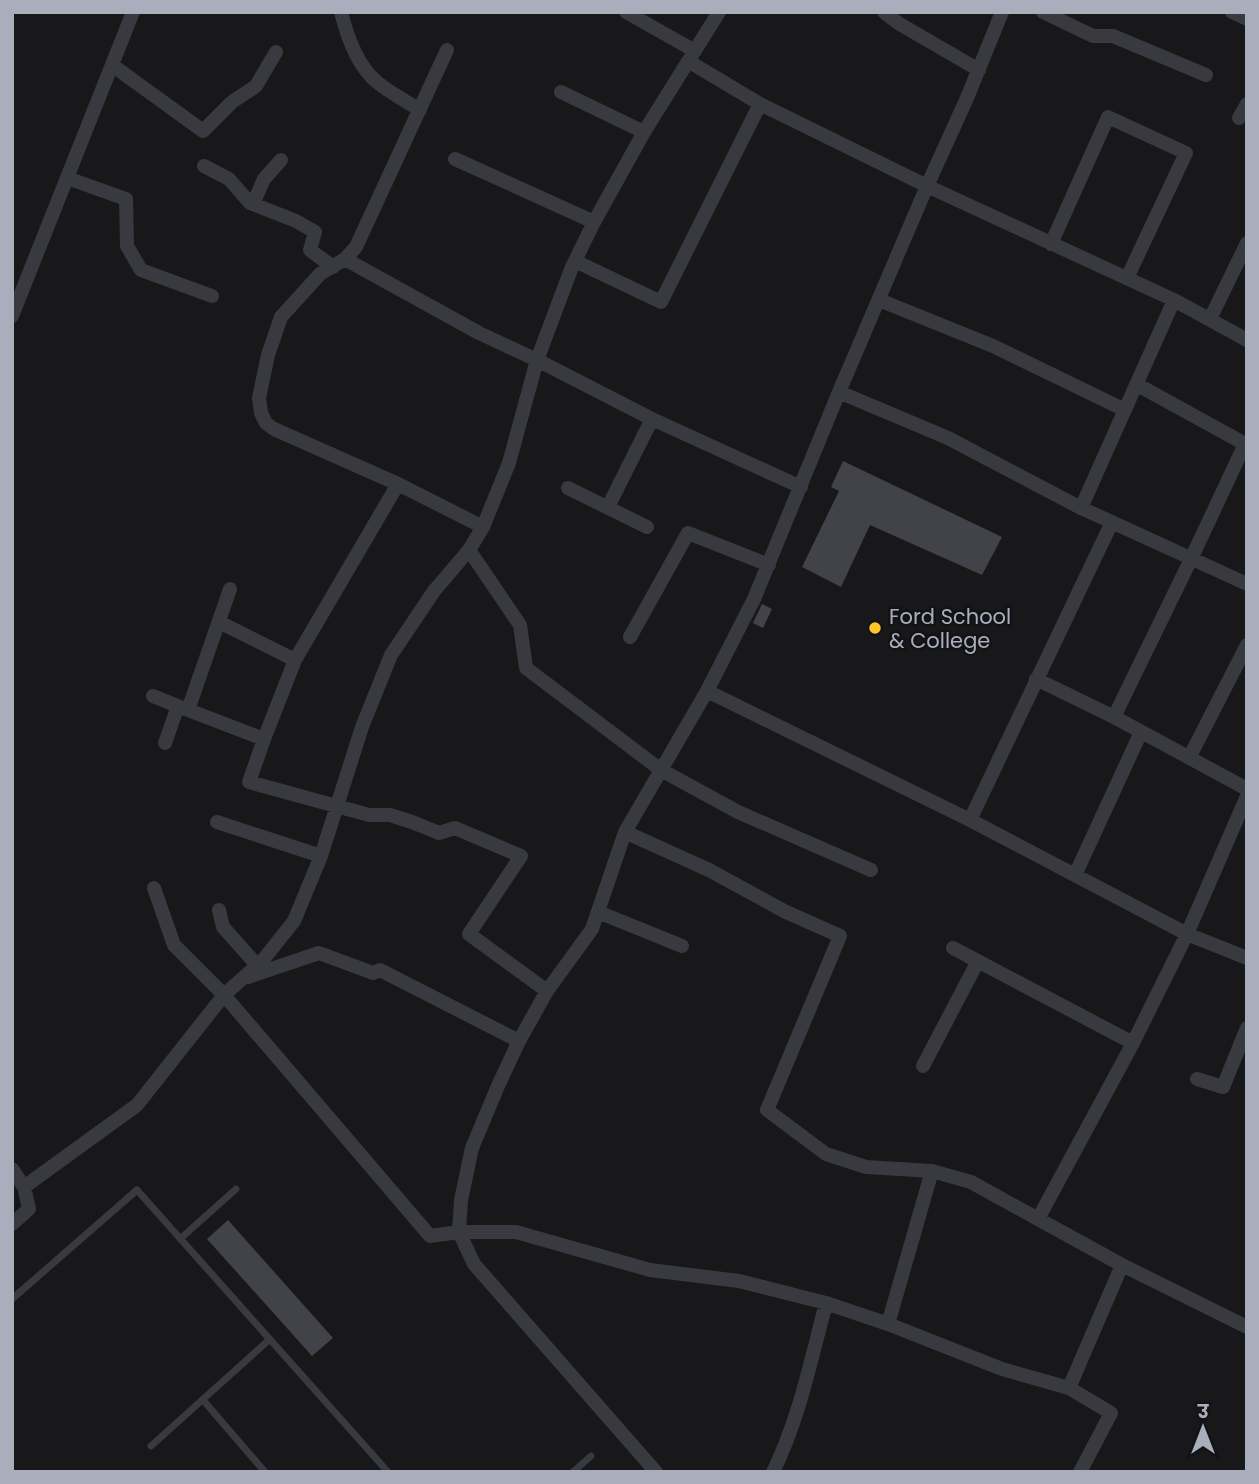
<svg xmlns="http://www.w3.org/2000/svg" width="1259" height="1484" viewBox="0 0 1259 1484" font-family="Poppins,'Noto Sans Devanagari',sans-serif">
<style>
.building{fill:#424348}
.lines{fill:none;stroke-linecap:round;stroke-linejoin:round}
.service{stroke:#393940;stroke-width:7}
.minor{stroke:#393940;stroke-width:14}
.poi-dot{fill:#ffc62c;stroke:#131316;stroke-width:2.5}
.labels{text-anchor:middle;dominant-baseline:central;stroke-width:5;stroke-linejoin:round;paint-order:stroke}
.poi-label{font-size:21px;fill:#a9aebc;stroke:#131316;text-anchor:start}
</style>
<rect width="100%" height="100%" fill="#18181b"/>
<!-- building -->
<path class="building" d="M843 461 1002 537 982 575 870 525 841 587 802 567 839 491 831 487Z
M762 604 772 609 763 628 753 623Z
M228 1220 333 1338 312 1356 207 1239Z"/>
<g class="lines">
<!-- service -->
<path class="service" d="M180 1239 236 1189
M12 1299 137 1190 388 1472
M203 1400 265 1472
M151 1446 270 1339
M573 1472 591 1456"/>
<!-- minor -->
<path class="minor" d="M341 12C347 36 357 66 377 82 390 93 406 101 420 110
M626 12 695 51
M884 12 898 23 979 70
M1043 12 1093 36H1113L1206 75
M1232 12 1247 19
M447 50 356 247 345 259 320 274 281 317 268 355 259 398 261 413 266 423 274 429 398 484 483 527
M688 61 760 104 927 186 1174 300 1247 340
M112 65 203 131 232 102 256 86 276 52
M561 92 644 132
M1239 118 1247 104
M455 159 594 222
M204 166 229 179 250 203 296 221 315 232 310 250 333 267
M67 178 126 199 127 246 141 270 212 296
M253 204 264 179 281 160
M1051 244 1108 117 1186 153 1127 278
M345 259 479 333 537 360 652 419 801 487
M575 261 661 302 760 104
M879 300 993 346 1125 410
M12 316 133 12
M1210 319 1247 243
M1136 384 1247 445
M839 392 948 438 1081 508 1247 584
M1245 444 1191 559 1114 717 1247 789
M568 488 647 527
M608 507 652 419
M1081 508 1174 300
M469 550 520 625 526 668 661 770 738 812 871 870
M230 589 188 710 264 739 295 660 398 484
M219 622 295 660
M630 637 688 533 769 565
M1036 679 1114 717
M707 691 970 820 1187 934 1247 958
M153 696 185 709
M264 739 249 782 369 815H390L412 822 439 833 455 828 521 856 469 934 547 991
M165 743 178 706
M1189 758 1247 645
M1247 796 1187 934 1133 1043 1038 1219 1122 1265 1247 1327
M970 820 1112 522
M217 822 321 856
M625 832 709 870 784 911 840 936 767 1110 826 1154 866 1167 932 1171 971 1182 1038 1219
M1075 875 1141 732
M154 888 174 945 224 995 430 1236 459 1232H516L650 1270 739 1281 826 1303 888 1324 1002 1369 1069 1388
M219 910 223 927 257 965
M598 912 682 946
M953 948 1133 1043
M248 977 319 953 373 973 380 970 519 1041
M923 1066 978 961
M1197 1079 1223 1087 1247 1028
M12 1169 24 1187 29 1209 12 1224
M24 1187 137 1105 224 995 263 960 294 921 321 856 362 727 391 655 434 591 469 550 483 527 509 463 537 360 572 267 594 222 644 132 719 12
M888 1324 932 1171
M656 1472 474 1264 459 1232 461 1200 472 1148 498 1086 519 1041 547 991 592 929 625 832 707 691 754 599 839 392 927 186 967 98 1002 12
M773 1472C799 1419 811 1360 826 1303
M1080 1472 1111 1413 1069 1388 1122 1265"/>
</g>
<!-- markers -->
<circle class="poi-dot" cx="875" cy="628" r="7"/>
<g class="labels">
<!-- poi labels -->
<g class="poi-label">
<text x="889" y="616">Ford School<tspan x="889" dy="24">&amp; College</tspan></text>
</g>
</g>
<!-- border -->
<rect width="1259" height="1484" fill="none" stroke="#a9aebc" stroke-width="28"/>
<!-- north arrow -->
<g transform="translate(1203 1428)" stroke="#131316" stroke-width="5" paint-order="stroke">
<path d="M0-5L12 26L0 18L-12 26Z" fill="#a9aebc"/>
<text y="-10" font-size="19" font-weight="bold" text-anchor="middle" fill="#a9aebc">उ</text>
</g>
</svg>
